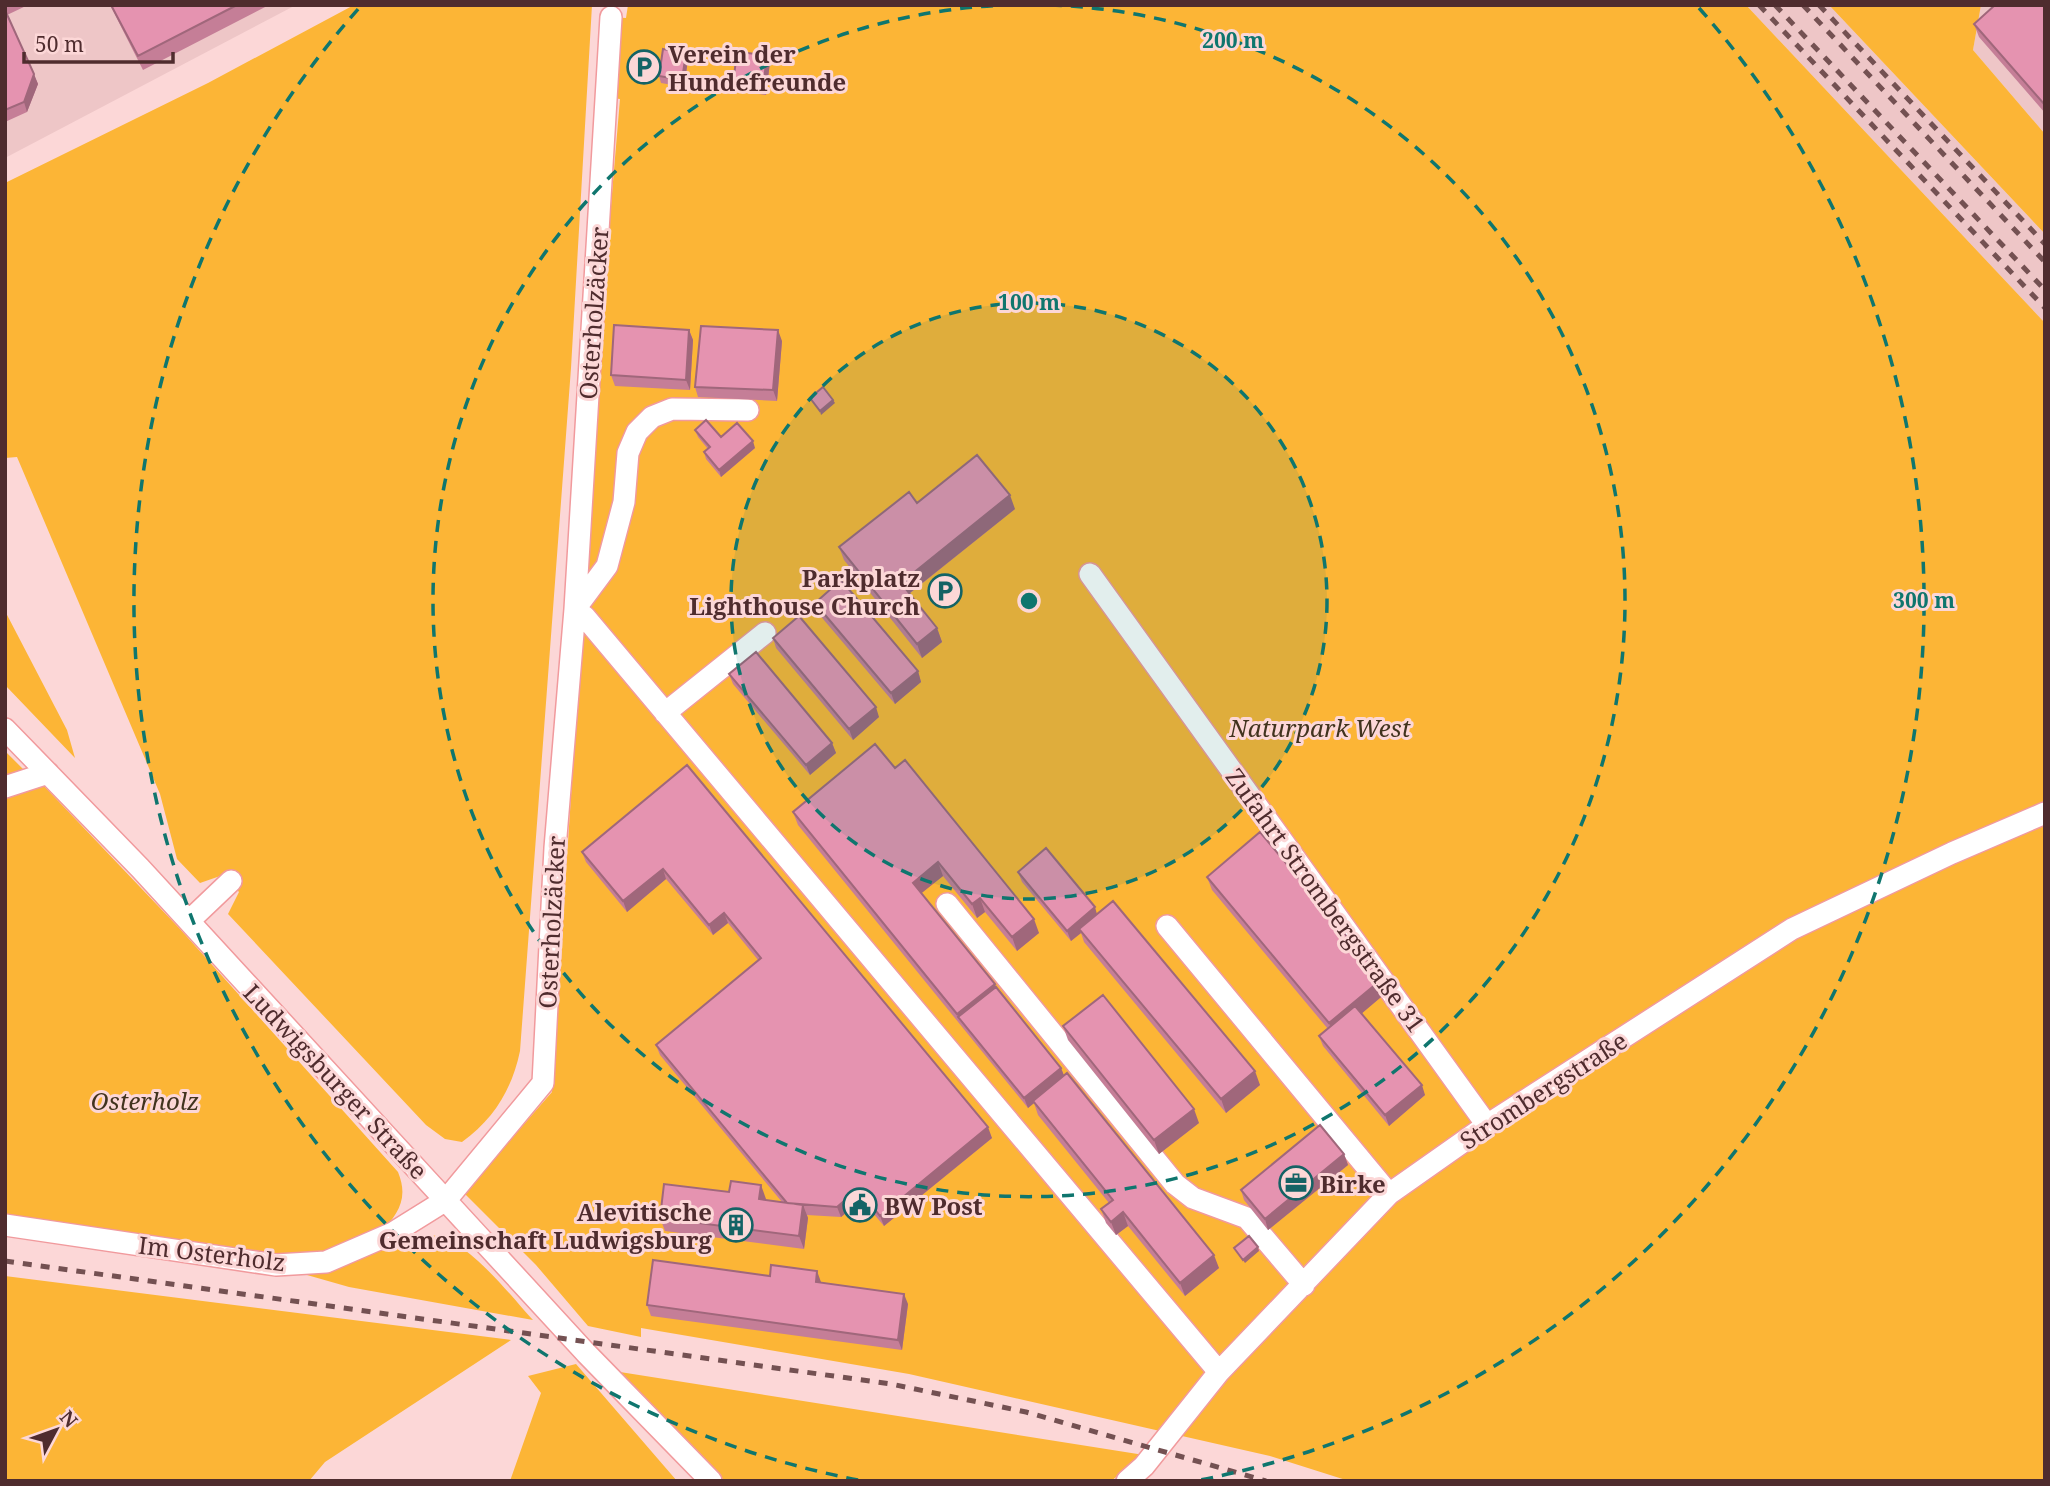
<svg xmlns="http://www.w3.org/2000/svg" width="2050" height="1486" viewBox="0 0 2050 1486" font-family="'Noto Serif',serif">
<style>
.built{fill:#eec6c7}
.green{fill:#fcb536}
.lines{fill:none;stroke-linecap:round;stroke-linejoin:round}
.minor-casing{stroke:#f19a9d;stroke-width:24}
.minor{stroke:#fff;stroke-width:21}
.rail{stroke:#745152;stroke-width:5;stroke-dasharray:9 9;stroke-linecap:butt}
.wall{fill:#c57e97}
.shaded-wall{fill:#a0677b}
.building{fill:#e593b0;stroke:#a0677b;stroke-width:2}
.ring{fill:none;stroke:#0f766e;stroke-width:3.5;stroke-dasharray:12 9}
.labels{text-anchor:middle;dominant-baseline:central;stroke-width:6;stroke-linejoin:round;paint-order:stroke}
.poi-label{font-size:24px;font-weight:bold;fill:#4f2c2e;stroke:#fcd7d7;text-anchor:start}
.street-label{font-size:24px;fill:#4f2c2e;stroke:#fcd7d7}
.park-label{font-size:24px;font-style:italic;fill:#41331e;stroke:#fcd7d7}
.centre{fill:#0f766e;stroke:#fcd7d7;stroke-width:3.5}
.ring-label{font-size:21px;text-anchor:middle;font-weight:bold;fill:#0f766e;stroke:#fcd7d7;stroke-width:6;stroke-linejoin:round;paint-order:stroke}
</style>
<rect width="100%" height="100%" fill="#fcd7d7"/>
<!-- built -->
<path class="built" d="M5 5H296L5 158Z
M1746 5H1829L2045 234V323Z
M1981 5H2045V134L1973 50Z"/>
<!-- green -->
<path class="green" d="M354 5H592L571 368 520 1051C512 1089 494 1119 462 1142L445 1139 426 1125 228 914 239 892 223 875 200 883 177 859 160 794 17 457 5 458V183L208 83Z
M628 5H1746L2045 323V1481H1349L1270 1456 909 1374 641 1328V1337L588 1326 536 1265 464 1193 552 1092 602 312 620 99 606 97 611 17 626 18Z
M1829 5H1981L1973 50 2045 134V234Z
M5 611 67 730 75 758 5 685Z
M5 751 25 771 5 781Z
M43 785 180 929 398 1172C409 1199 398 1214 380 1233L395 1250C404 1245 413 1238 424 1236 460 1228 510 1296 533 1320L349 1287 244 1257 5 1221V792Z
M5 1276 511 1340 325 1462 309 1481H5Z
M576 1364 677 1481H510L541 1393 528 1376Z
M601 1369 1144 1455 1111 1481H713Z"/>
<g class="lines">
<defs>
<path id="minor" d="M1090 574 1487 1125
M575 609 585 617 1219 1372
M575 609 607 566 624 502 628 453 637 432 652 417 672 409 748 410
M665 713 765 633
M5 729 140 868 586 1353 711 1481
M5 787 48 773
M947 904 1175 1184 1193 1198 1247 1218 1304 1285
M189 921 231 881
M1167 926 1389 1194
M5 1225 276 1265 326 1262 393 1233 446 1200 543 1083 555 848 575 609 611 17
M1127 1481 1144 1466 1219 1372 1389 1194 1487 1125 1792 929 1952 853 2045 813"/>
</defs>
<!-- minor casing -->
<use href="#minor" class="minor-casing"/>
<!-- minor -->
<use href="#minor" class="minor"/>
<!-- rail -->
<path class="rail" d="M1759 5 2045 308
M1775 5 2045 290
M1803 5 2045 262
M1819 5 2045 244
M5 1261 891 1384 1026 1412 1266 1481"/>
</g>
<!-- wall -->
<path class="wall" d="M5 5H28L7 15 38 84 27 112 5 122Z
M110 5H269L143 70Z
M2045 5V113L1979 37 1974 24 2035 6Z
M767 55 770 62 766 95 736 91 733 84Z
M688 60 684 87 661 83 659 76Z
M689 330 693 340 690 390 615 386 611 375Z
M782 341 777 401 698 397 695 387Z
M695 430 721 437 755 448 721 477 706 459 704 452 708 449 698 437Z
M917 503 1015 509 909 594 937 628 942 642 922 658 844 560 839 547Z
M815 603 918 671 921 682 895 704 818 613Z
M773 638 879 717 853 740 776 648Z
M729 674 832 743 836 753 810 775 733 684Z
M687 765 992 1138 884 1226 862 1200 841 1217 807 1215 808 1218 804 1249 665 1231 660 1218 766 1200 782 1202 660 1055 656 1045 758 960 728 923 713 935 666 879 627 912 586 862 582 852Z
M895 768 1039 933 1017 951 985 912 977 918 943 876 921 893 1061 1068 1064 1076 1219 1268 1185 1296 1128 1226 1116 1235 1106 1223 1101 1209 1109 1203 1038 1115 1034 1103 1028 1108 798 825 793 812Z
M1018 872 1097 914 1260 1085 1226 1113 1084 942 1081 933 1071 941 1022 882Z
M1207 877 1387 992 1362 1013 1425 1095 1389 1126 1323 1046 1319 1036 1328 1029 1212 890Z
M1063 1026 1199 1123 1159 1154 1068 1040Z
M1344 1154 1348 1165 1268 1230 1244 1200 1241 1190Z
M770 1276 821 1282 908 1304 902 1350 651 1316 647 1305Z"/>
<!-- shaded-wall -->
<path class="shaded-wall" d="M686 53 688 60 684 87 682 80Z
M767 55 770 62 766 95 763 88Z
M34 74 38 84 27 112 24 102Z
M689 330 693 340 690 390 686 380Z
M778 330 782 341 777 401 773 390Z
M833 400 835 403 821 415 820 411Z
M753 441 755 448 721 477 719 470Z
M1010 495 1015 509 906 596 901 583Z
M937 628 942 642 922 658 917 644Z
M918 671 921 682 895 704 891 693Z
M876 707 879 717 853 740 849 729Z
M832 743 836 753 810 775 806 765Z
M938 862 943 876 918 896 913 883Z
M663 869 666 879 627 912 623 901Z
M980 898 985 912 977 918 972 904Z
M1095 907 1098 918 1079 929 1081 933 1071 941 1067 931Z
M724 913 728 923 713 935 709 925Z
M1034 919 1039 933 1017 951 1012 937Z
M1382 979 1387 992 1334 1037 1329 1023Z
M995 984 1000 997 958 1017 957 1014Z
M1061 1068 1065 1078 1028 1108 1024 1098Z
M1255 1071 1260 1085 1226 1113 1221 1099Z
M1422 1085 1425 1095 1389 1126 1385 1115Z
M1194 1109 1199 1123 1159 1154 1154 1140Z
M988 1127 992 1138 884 1226 880 1216Z
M1344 1154 1348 1165 1268 1230 1265 1219Z
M761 1185 766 1199 764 1212 759 1199Z
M858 1189 862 1200 841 1217 837 1207Z
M803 1205 808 1218 804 1249 799 1236Z
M1123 1212 1128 1226 1116 1235 1111 1222Z
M1258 1247 1259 1251 1245 1263 1243 1260Z
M1214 1255 1219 1268 1185 1296 1180 1283Z
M817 1271 821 1282H816Z
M904 1294 908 1304 902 1350 898 1340Z"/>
<!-- building -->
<path class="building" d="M111 5H237L138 56Z
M1995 5H2034L2035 6 2045 5V105L1974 24Z
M5 10 34 74 24 102 5 110Z
M663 49 686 53 682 80 659 76Z
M737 52 767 55 763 88 733 84Z
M614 325 689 330 686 380 611 375Z
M701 326 778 330 773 390 695 387Z
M823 387 833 400 820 411 810 398Z
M706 420 721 437 737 423 753 441 719 470 704 452 710 447 695 430Z
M977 455 1010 495 901 583 937 628 917 644 839 547 909 492 917 503Z
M841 580 918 671 891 693 815 603Z
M799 616 876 707 849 729 773 638Z
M756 652 832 743 806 765 729 674Z
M875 744 895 768 905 760 1034 919 1012 937 980 898 972 904 938 862 913 883 995 984 957 1014 793 812Z
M687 765 988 1127 880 1216 858 1189 837 1207 787 1203 656 1045 761 958 724 913 709 925 663 869 623 901 582 852Z
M1260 832 1382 979 1329 1023 1207 877Z
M1046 848 1095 907 1067 931 1018 872Z
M1113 901 1255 1071 1221 1099 1079 929Z
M996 987 1061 1068 1024 1098 958 1017Z
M1103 995 1194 1109 1154 1140 1063 1026Z
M1355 1006 1422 1085 1385 1115 1319 1036Z
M1067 1073 1214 1255 1180 1283 1123 1212 1111 1222 1101 1209 1113 1200 1033 1101Z
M1320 1125 1344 1154 1265 1219 1241 1190Z
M731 1181 761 1185 759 1199 803 1205 799 1236 660 1218 664 1184 729 1192Z
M1249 1236 1258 1247 1243 1260 1234 1248Z
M653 1260 770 1276 771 1265 817 1271 816 1282 904 1294 898 1340 647 1305Z"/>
<!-- distance rings -->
<circle cx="1029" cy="601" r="298" fill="#0f766e" fill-opacity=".12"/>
<g class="ring">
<circle cx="1029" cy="601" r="298"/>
<path d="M1050 5A596 596 0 1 1 1008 5"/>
<path d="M858 1480A895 895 0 0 1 359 8M1699 8A895 895 0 0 1 1200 1480"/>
</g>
<!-- icons -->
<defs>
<symbol id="parking-ring" viewBox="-11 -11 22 22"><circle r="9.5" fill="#fcd7d7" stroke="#146365" stroke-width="1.5"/><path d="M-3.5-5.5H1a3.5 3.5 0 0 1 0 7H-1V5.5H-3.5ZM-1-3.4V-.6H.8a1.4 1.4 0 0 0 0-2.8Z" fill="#146365"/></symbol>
<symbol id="office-ring" viewBox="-11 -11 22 22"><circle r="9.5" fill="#fcd7d7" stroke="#146365" stroke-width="1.5"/><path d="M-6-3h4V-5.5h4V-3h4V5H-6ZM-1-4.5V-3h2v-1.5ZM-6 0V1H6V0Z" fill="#146365"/></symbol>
<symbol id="civic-ring" viewBox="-11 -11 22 22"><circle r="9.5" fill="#fcd7d7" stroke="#146365" stroke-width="1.5"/><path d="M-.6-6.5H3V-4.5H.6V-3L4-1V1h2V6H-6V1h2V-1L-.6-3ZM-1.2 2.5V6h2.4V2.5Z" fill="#146365"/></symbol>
<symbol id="building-ring" viewBox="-11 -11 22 22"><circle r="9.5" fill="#fcd7d7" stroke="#146365" stroke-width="1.5"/><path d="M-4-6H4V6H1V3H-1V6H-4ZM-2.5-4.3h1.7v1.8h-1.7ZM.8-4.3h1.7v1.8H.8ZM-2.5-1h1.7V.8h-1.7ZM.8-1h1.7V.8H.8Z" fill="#146365"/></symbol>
</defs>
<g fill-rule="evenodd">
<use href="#parking-ring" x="625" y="48" width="38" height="38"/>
<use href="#parking-ring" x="926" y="572" width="38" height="38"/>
<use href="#office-ring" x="1277" y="1164" width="38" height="38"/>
<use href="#civic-ring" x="841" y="1186" width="38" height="38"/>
<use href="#building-ring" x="717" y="1206" width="38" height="38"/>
</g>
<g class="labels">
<!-- poi labels -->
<g class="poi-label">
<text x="668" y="53">Verein der<tspan x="668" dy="28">Hundefreunde</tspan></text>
<text x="920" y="577" text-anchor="end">Parkplatz<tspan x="920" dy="28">Lighthouse Church</tspan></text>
<text x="1320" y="1183">Birke</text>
<text x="884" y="1205">BW Post</text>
<text x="712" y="1211" text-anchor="end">Alevitische<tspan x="712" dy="28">Gemeinschaft Ludwigsburg</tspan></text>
</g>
<!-- street labels -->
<g class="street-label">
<text transform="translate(593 313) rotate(-86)">Osterholzäcker</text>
<text transform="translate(1326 900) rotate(54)">Zufahrt Strombergstraße 31</text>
<text transform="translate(551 922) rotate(-87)">Osterholzäcker</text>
<text transform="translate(336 1081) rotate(47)">Ludwigsburger Straße</text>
<text transform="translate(1543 1090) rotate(-33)">Strombergstraße</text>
<text transform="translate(212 1253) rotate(7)">Im Osterholz</text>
</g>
<!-- park labels -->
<g class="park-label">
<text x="1320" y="727">Naturpark West</text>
<text x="145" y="1100">Osterholz</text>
</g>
</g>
<circle cx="1029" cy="601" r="10" class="centre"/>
<g class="ring-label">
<text x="1233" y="48">200 m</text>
<text x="1029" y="310">100 m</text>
<text x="1924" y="608">300 m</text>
</g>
<!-- border -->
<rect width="2050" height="1486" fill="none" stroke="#4f2c2e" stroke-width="14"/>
<!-- north arrow -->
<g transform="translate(56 1430) rotate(49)" stroke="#fcd7d7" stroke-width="5" paint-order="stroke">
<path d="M0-5L12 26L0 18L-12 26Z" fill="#4f2c2e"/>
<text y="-10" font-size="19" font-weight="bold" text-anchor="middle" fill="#4f2c2e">N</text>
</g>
<!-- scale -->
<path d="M24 52v10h149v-10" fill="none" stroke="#4f2c2e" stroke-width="3.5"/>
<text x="35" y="52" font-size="21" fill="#4f2c2e" stroke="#fcd7d7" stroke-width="5" paint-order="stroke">50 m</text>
</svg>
